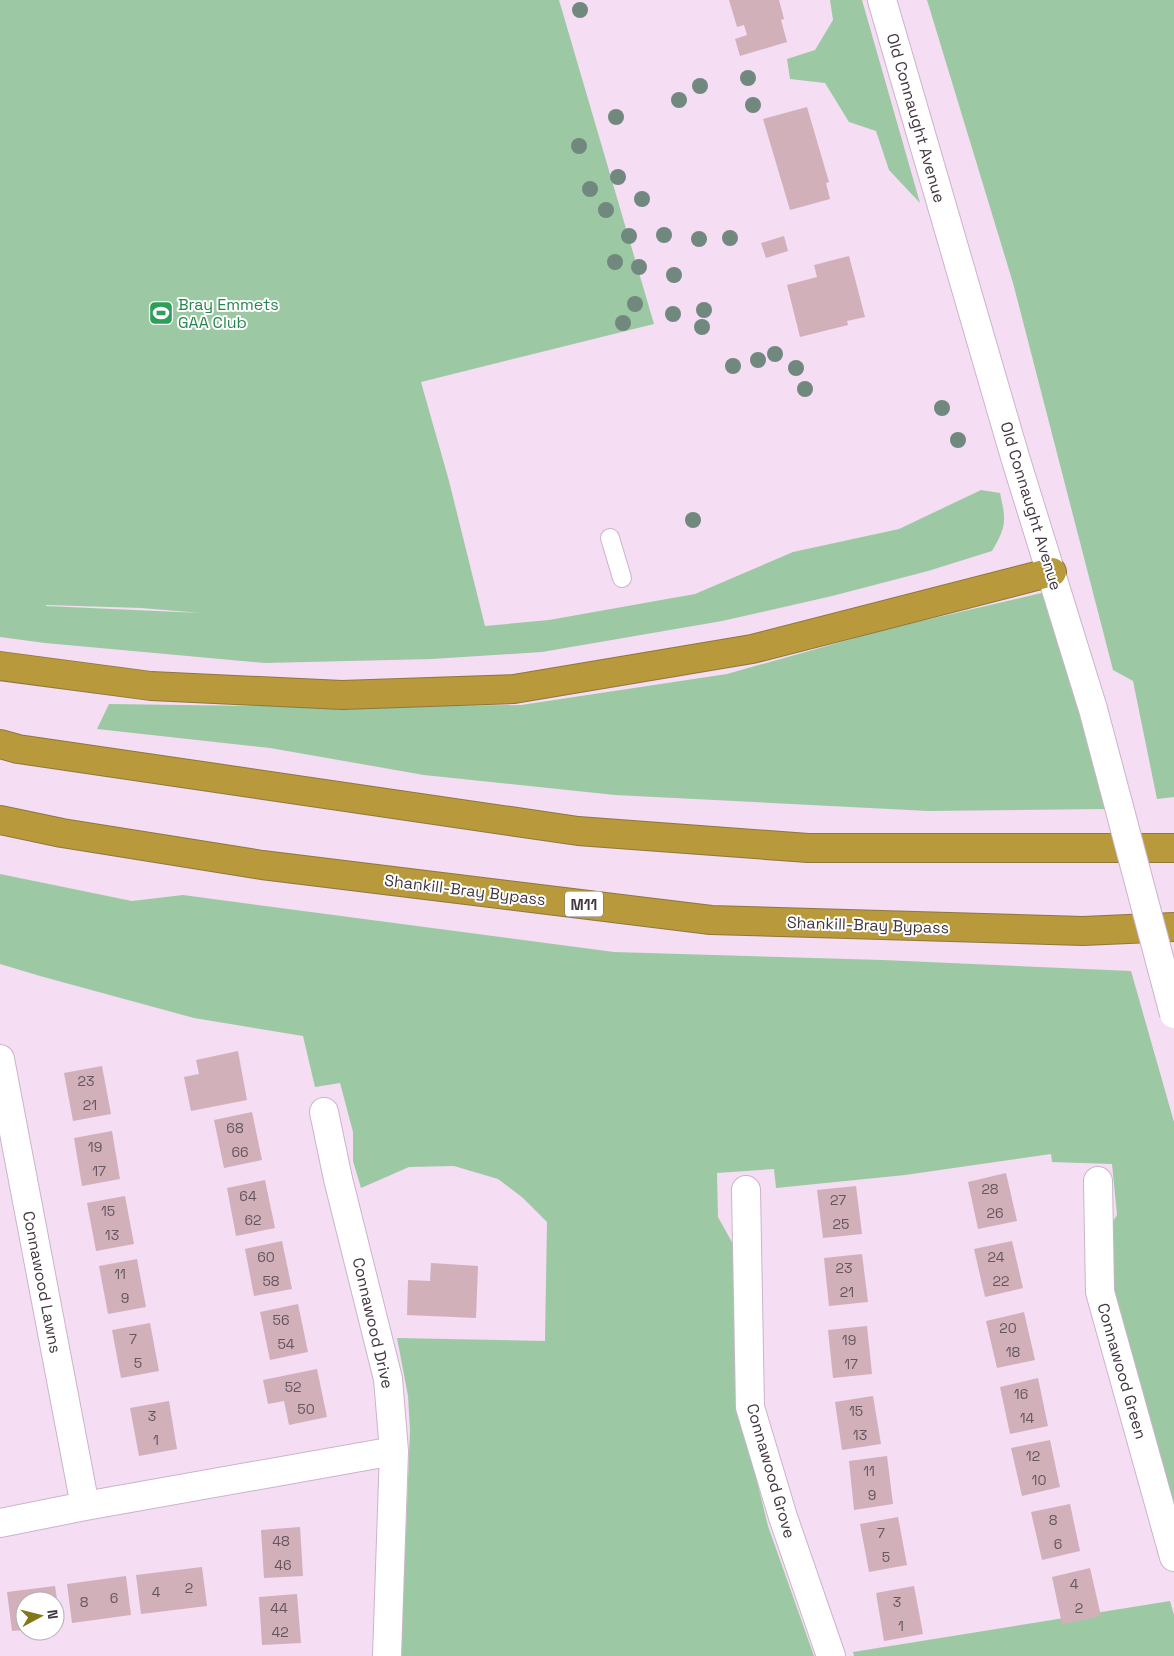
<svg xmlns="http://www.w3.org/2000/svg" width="1174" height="1656" viewBox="0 0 1174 1656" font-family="'Space Grotesk',sans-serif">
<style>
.green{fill:#9cc9a4;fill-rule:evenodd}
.building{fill:#d1b0ba}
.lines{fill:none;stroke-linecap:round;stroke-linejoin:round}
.service-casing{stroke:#cbb4ca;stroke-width:20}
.minor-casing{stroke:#cbb4ca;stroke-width:30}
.tertiary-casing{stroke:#cbb4ca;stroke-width:30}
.motorway-casing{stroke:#8e773d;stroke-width:30}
.service{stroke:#fff;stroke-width:18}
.minor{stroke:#fff;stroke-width:28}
.tertiary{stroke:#fff;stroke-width:28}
.motorway{stroke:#b8993c;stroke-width:28}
.tertiary-bridge-casing{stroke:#cbb4ca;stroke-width:30;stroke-linecap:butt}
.tertiary-bridge{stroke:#fff;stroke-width:28}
.tree{fill:#70887d}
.labels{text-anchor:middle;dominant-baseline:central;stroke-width:4;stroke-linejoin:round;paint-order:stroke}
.number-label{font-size:14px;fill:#65555e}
.shield{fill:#fff;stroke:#7a7379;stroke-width:1}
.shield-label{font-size:15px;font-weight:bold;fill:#413740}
.street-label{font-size:16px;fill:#413740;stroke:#fff}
.leisure-label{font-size:16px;fill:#27864d;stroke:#fff;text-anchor:start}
</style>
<rect width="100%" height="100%" fill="#f5ddf3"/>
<!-- green -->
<path class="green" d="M0 0H559L654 324 421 382 449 481 485 626 549 620 695 594 793 552 899 529 981 490 1000 493C1006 521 1007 525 992 551L928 571 832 596 722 621 542 652 432 659 265 663 45 643 0 637ZM46 605 141 608 201 613 46 606Z
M830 0H862L920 203 889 170 876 131 849 122 825 83 790 79 787 59 815 50 833 20Z
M927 0H1174V797L1157 799 1133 681 1113 670 1013 283Z
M1050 591 1105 809 928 811 615 795 424 775 270 748 97 729 109 704 343 707 521 705 727 674 887 629Z
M0 874 132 901 183 895 614 952 883 960 1131 971 1174 1122V1552L1103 1294 1112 1223 1117 1215 1112 1164 1052 1162 1051 1154 905 1175 776 1188 774 1169 717 1173 718 1217 733 1244 735 1329 745 1433 768 1526 814 1656H398L405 1554 410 1430 408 1396 397 1338 545 1341 547 1222 523 1198 498 1179 454 1166 409 1167 361 1188 353 1161V1132L340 1083 315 1087 303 1036 194 1018 40 976 0 964Z
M1170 1601 1174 1615V1656H854L853 1652Z"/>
<!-- building -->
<path class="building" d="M729 0H779L784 19 781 20 787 42 740 56 735 39 747 35 744 25 737 27Z
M807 107 829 182 826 183 830 199 790 210 763 119Z
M784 236 788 251 766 258 761 243Z
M849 256 865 317 847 321 848 325 800 337 787 285 817 277 814 265Z
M238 1051 247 1100 191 1111 184 1077 199 1074 196 1060Z
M102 1066 111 1114 73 1121 64 1073Z
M252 1112 262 1160 224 1168 214 1120Z
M112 1131 120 1179 82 1186 74 1138Z
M1006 1173 1017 1221 978 1229 968 1182Z
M265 1180 275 1228 236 1236 227 1188Z
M856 1186 862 1234 823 1238 817 1190Z
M125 1196 134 1244 96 1251 87 1203Z
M282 1241 292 1289 254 1296 245 1249Z
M1012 1241 1023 1288 985 1297 974 1249Z
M862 1254 868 1302 829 1306 824 1258Z
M137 1259 146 1307 108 1314 99 1266Z
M431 1263 478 1266 476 1318 407 1315 408 1280 430 1281Z
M298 1304 308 1352 270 1360 260 1312Z
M1024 1312 1035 1360 997 1368 986 1321Z
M150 1323 159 1371 121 1378 112 1330Z
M867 1326 872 1374 833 1378 828 1330Z
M317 1369 327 1417 289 1425 284 1401 268 1404 263 1380Z
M1038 1378 1048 1426 1010 1434 1000 1387Z
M873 1396 881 1444 842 1450 835 1402Z
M169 1401 177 1449 139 1456 130 1408Z
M1050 1440 1060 1487 1022 1496 1011 1448Z
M887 1456 893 1504 854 1510 849 1461Z
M1070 1504 1080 1551 1042 1560 1031 1512Z
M898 1517 907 1565 869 1572 860 1524Z
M300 1527 303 1576 264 1578 261 1530Z
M202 1567 207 1606 141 1614 136 1575Z
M1090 1568 1101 1616 1062 1624 1052 1577Z
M126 1576 131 1615 72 1623 67 1584Z
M55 1586 61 1625 55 1626V1601H25V1630L12 1631 7 1592Z
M914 1586 923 1634 884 1641 876 1593Z
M297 1594 301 1643 262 1645 259 1597Z"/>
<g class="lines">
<defs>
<path id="service" d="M610 538 622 578"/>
<path id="minor" d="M0 1059 85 1506
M324 1112 338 1179 388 1379 394 1451 387 1656
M1098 1181 1100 1292 1174 1557
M746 1190 750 1407 783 1517 831 1656
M0 1523 85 1506 394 1451"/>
<path id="tertiary" d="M882 0 1015 457 1093 709"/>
<path id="motorway" d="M0 666 151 686 342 695 514 689 752 649 1052 572
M0 744 18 749 578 831 808 848H1174
M0 820 62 833 262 865 711 920 1083 931 1174 927"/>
</defs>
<!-- service casing -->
<use href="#service" class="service-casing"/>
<!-- minor casing -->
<use href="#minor" class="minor-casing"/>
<!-- tertiary casing -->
<use href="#tertiary" class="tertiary-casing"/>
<!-- motorway casing -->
<use href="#motorway" class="motorway-casing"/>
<!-- service -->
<use href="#service" class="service"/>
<!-- minor -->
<use href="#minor" class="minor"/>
<!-- tertiary -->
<use href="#tertiary" class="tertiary"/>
<!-- motorway -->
<use href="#motorway" class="motorway"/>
<defs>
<path id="tertiary-bridge" d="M1093 709 1174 1014"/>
</defs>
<!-- tertiary-bridge casing -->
<use href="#tertiary-bridge" class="tertiary-bridge-casing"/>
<!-- tertiary-bridge -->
<use href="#tertiary-bridge" class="tertiary-bridge"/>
</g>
<!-- trees -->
<g class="tree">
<circle cx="580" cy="10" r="8"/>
<circle cx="748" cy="78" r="8"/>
<circle cx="700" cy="86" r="8"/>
<circle cx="679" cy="100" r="8"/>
<circle cx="753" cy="105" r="8"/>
<circle cx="616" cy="117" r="8"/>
<circle cx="579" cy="146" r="8"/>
<circle cx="618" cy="177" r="8"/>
<circle cx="590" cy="189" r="8"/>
<circle cx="642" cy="199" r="8"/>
<circle cx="606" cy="210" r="8"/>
<circle cx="664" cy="235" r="8"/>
<circle cx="629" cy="236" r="8"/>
<circle cx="730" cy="238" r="8"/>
<circle cx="699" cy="239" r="8"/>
<circle cx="615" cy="262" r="8"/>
<circle cx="639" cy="267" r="8"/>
<circle cx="674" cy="275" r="8"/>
<circle cx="635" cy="304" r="8"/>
<circle cx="704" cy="310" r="8"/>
<circle cx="673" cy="314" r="8"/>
<circle cx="623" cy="323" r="8"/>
<circle cx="702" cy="327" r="8"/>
<circle cx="775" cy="354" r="8"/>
<circle cx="758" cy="360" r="8"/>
<circle cx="733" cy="366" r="8"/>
<circle cx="796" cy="368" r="8"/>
<circle cx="805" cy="389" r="8"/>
<circle cx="942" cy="408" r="8"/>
<circle cx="958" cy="440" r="8"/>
<circle cx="693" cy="520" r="8"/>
</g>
<!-- icons -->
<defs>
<symbol id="stadium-square" viewBox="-11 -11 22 22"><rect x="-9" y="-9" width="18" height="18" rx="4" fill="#2e9e5b" stroke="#fff"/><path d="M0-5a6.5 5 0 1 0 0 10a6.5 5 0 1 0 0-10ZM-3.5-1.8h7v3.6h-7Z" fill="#fff"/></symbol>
</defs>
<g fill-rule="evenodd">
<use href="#stadium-square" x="147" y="299" width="28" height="28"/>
</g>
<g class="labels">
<!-- number labels -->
<g class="number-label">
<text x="86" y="1081">23</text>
<text x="90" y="1105">21</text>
<text x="235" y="1128">68</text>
<text x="95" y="1147">19</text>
<text x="240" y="1152">66</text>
<text x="99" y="1171">17</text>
<text x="990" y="1189">28</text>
<text x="248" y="1196">64</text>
<text x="838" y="1200">27</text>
<text x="108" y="1211">15</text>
<text x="995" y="1213">26</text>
<text x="253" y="1220">62</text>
<text x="841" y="1224">25</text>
<text x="112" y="1235">13</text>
<text x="266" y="1257">60</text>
<text x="996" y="1257">24</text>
<text x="844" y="1268">23</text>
<text x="120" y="1274">11</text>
<text x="271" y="1281">58</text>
<text x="1001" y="1281">22</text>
<text x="847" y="1292">21</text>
<text x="125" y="1298">9</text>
<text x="281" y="1320">56</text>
<text x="1008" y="1328">20</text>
<text x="133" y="1339">7</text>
<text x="849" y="1340">19</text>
<text x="286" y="1344">54</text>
<text x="1013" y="1352">18</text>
<text x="138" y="1363">5</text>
<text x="851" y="1364">17</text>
<text x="293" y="1387">52</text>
<text x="1021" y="1394">16</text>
<text x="306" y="1409">50</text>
<text x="856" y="1411">15</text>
<text x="152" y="1416">3</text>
<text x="1027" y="1418">14</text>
<text x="860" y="1435">13</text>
<text x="156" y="1440">1</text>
<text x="1033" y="1456">12</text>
<text x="869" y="1471">11</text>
<text x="1039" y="1480">10</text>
<text x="872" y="1495">9</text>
<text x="1053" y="1520">8</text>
<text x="881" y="1533">7</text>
<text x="281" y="1541">48</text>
<text x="1058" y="1544">6</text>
<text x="886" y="1557">5</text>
<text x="283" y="1565">46</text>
<text x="1074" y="1584">4</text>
<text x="189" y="1588">2</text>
<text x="156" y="1592">4</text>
<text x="114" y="1598">6</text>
<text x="84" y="1602">8</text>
<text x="897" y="1602">3</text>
<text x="279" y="1608">44</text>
<text x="1079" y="1608">2</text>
<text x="901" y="1626">1</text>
<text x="280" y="1632">42</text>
</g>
<!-- shield labels -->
<rect class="shield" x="565" y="891.5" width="38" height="25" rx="4"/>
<g class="shield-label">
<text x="584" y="904">M11</text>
</g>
<!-- street labels -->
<g class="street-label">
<text transform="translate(916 118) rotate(74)">Old Connaught Avenue</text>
<text transform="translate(1031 506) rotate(73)">Old Connaught Avenue</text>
<text transform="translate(465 890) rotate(7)">Shankill-Bray Bypass</text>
<text transform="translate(868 925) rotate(2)">Shankill-Bray Bypass</text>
<text transform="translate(42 1282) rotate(79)">Connawood Lawns</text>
<text transform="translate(373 1323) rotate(77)">Connawood Drive</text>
<text transform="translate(1122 1371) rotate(74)">Connawood Green</text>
<text transform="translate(771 1471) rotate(74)">Connawood Grove</text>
</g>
<!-- leisure labels -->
<g class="leisure-label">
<text x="178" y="304">Bray Emmets<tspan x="178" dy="18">GAA Club</tspan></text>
</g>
</g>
<!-- north arrow -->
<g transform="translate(40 1616) rotate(83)"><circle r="24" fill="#ffffff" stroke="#b3afb3"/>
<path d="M0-4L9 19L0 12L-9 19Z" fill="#847619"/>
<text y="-8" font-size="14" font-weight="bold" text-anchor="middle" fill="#413740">N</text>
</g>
</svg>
